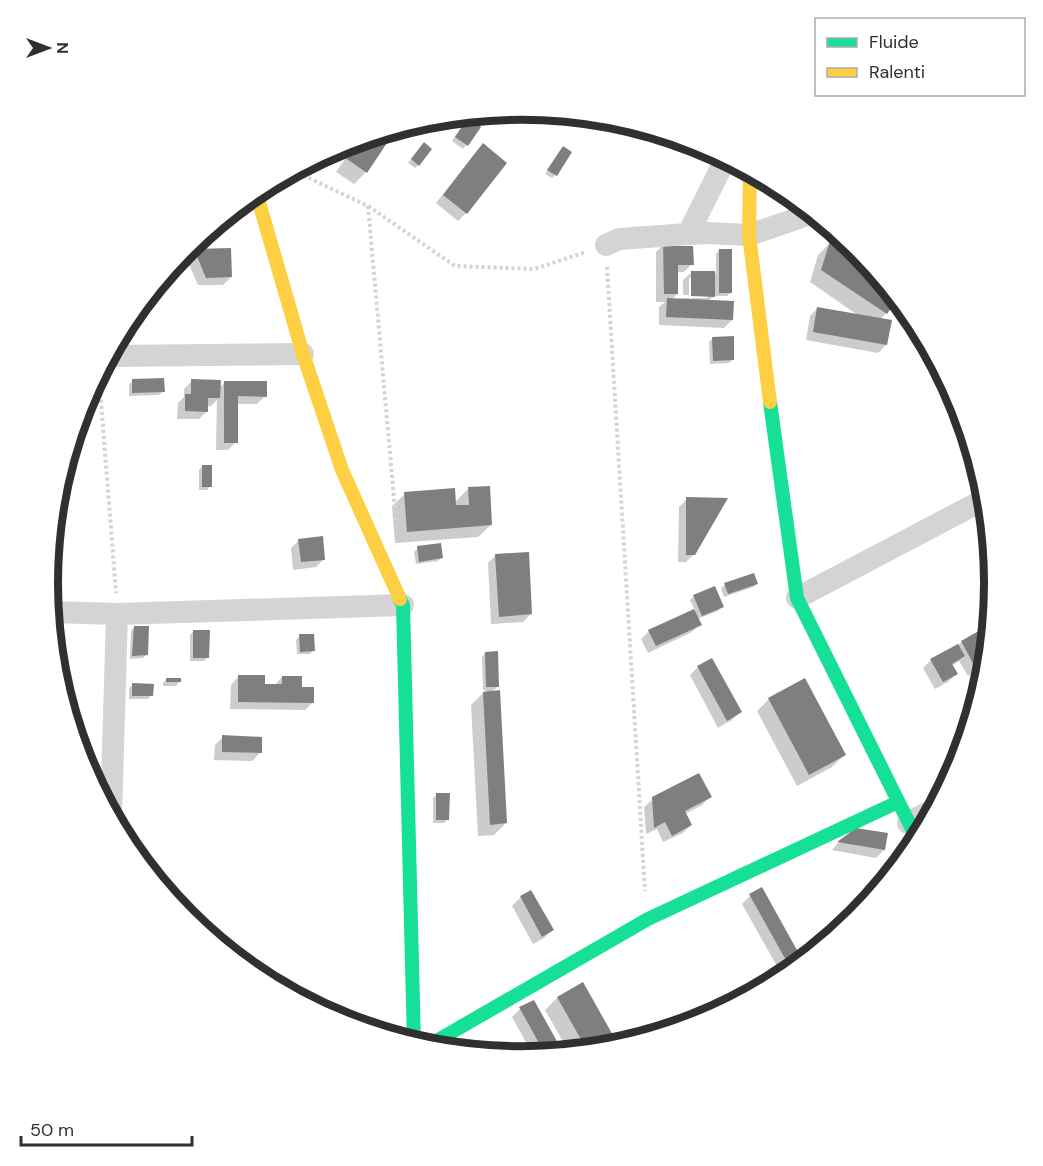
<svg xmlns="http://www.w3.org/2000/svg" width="1043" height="1166" viewBox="0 0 1043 1166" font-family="'DM Sans',sans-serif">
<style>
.shadow{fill:#0003}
.building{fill:#7f7f7f}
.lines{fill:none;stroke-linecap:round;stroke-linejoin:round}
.path{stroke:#d4d4d4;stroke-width:4;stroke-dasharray:3 3;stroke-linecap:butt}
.street{stroke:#d4d4d4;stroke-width:22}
.fast{stroke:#16e098;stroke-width:14}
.slow{stroke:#ffcf43;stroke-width:14}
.rim{fill:none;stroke:#303030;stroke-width:8}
</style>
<rect width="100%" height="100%" fill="#fff"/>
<!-- shadow -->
<path class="shadow" d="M464 123 479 127 463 149 452 141Z
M394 129 366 172 354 184 336 172 358 140Z
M483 145 466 213 458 221 436 203 475 153Z
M420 148 418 165 415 168 408 163Z
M563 148 555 175 552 178 545 174Z
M223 219V229L215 237 200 238Z
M830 243 897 297 886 313 880 320 886 345 878 353 806 340 810 316 818 308 859 316 810 282 818 255Z
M664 244 676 247 692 264 684 272H676L677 294 671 300H683V298H689V304H692V298H708V295L692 278H689V295H683V280L692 272 716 273V254L719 250 730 293 727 296H714L708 301 732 320 724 328 659 325V307L665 302H656V252Z
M230 249 231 277 223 285H198L186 258 194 250Z
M713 338 732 360 729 363 710 364 709 342Z
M133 381 163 391 159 395 129 396V384Z
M192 381 219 388 225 382 265 396 257 404H237L236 442 228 450H216L217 400 211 406H207V411L199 419H177L178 403 184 397V389Z
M203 466 210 486 207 490H199V470Z
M468 489 491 525 478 537 395 543 392 506 405 494 455 502Z
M57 490 62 552 53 560H50Z
M687 499 694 554 686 562H678L679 507Z
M299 540 324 559 316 567 293 570 291 548Z
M418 548 441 558 438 561 416 564 414 552Z
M496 555 531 614 523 622 491 624 488 563Z
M756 584 753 587 724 597 721 588 725 585Z
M694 596 722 607 718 611 697 619 700 624 692 632 648 653 641 639 649 631 695 610 690 600Z
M990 626 985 678 980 681 975 672 968 676 959 661 952 666 956 674 948 682 935 689 923 668 931 660Z
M134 627 147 654 143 658 130 659 131 631Z
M194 631 208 657 204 661H190V635Z
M300 636 313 650 310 654H297L296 640Z
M485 653 498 686 492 692 506 823 494 835 478 836 471 705 486 690H483L482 657Z
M698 667 740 712 732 720 718 728 690 675Z
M239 676 263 685 274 686 282 677 301 688 313 702 305 710 230 709 231 685Z
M167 679 179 682 176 686H163V683Z
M133 685 151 695 148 699H129V688Z
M769 699 844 755 832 767 797 786 757 711Z
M223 737 260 753 252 761 214 760 215 745Z
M437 795 448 819 444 823H433V798Z
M710 797 702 805 685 814 691 825 683 833 663 842 657 829 646 834 644 807 653 799Z
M886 834 884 850 876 858 832 850 838 843Z
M761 889 802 962 783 977 742 904 750 896Z
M531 892 552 930 544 938 533 944 512 906 520 898Z
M582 984 617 1046 569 1052 545 1010 557 998Z
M533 1002 561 1053 533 1055 512 1017 520 1009Z"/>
<!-- building -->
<path class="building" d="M468 118 481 127 468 146 455 137Z
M397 128 367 173 347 159 361 139Z
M424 142 432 149 419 166 411 159Z
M483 143 507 163 467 214 443 195Z
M563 146 572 152 557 176 547 170Z
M224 218V230H209L213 227Z
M830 241 876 272 898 298 887 314 821 270Z
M663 242 678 246H693L694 265H678V294H664Z
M231 248 232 277 206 278 194 249Z
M719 249H732V293H719Z
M691 271H715V297L691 296Z
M667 298 734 301 733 320 666 317Z
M817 307 892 320 887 345 813 332Z
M734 336V360L713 361 712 337Z
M164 378 165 392 132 393V379Z
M191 379 221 380 220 398H208V412L185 411V394H191Z
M224 381H267V397L238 396V443H224Z
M202 465H212V487H202Z
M60 481H65L63 553H51L57 490Z
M490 486 492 525 407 532 404 492 455 488 456 505H469L468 487Z
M686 497 728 498 695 555H686Z
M323 536 325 560 301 562 298 539Z
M441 543 443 558 419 562 417 546Z
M529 552 532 614 499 617 495 554Z
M754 573 758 584 728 594 724 583Z
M715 586 724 607 702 616 693 595Z
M694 609 702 625 656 646 648 630Z
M991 624 986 671 983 665 976 669 961 641Z
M134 626H149L148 655 132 656Z
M193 630H210L209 658H193Z
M299 634H314L315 651 300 652Z
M958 644 965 656 952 664 958 674 943 682 930 659Z
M498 651 499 687H486L485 652Z
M712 658 742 712 727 721 697 666Z
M238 675H265V684H282V676H302V687H314V703L238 702Z
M166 678H181V682H166Z
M805 678 846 755 809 775 768 698Z
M132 683 154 684 153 696H132Z
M500 690 507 823 490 825 483 692Z
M222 735 262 737V753L222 752Z
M699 773 712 797 685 811 692 825 672 836 665 822 654 828 652 797Z
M436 793H450L449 820H436Z
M856 828 888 833 885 850 837 842Z
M762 887 803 961 792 971 749 894Z
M531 890 554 930 542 937 520 896Z
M208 935H224V948L211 938Z
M583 982 619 1046 587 1050 557 997Z
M534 1000 563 1052 545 1054 519 1007Z"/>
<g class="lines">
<!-- path -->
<path class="path" d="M292 171 296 172 368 206 455 266 534 269 586 252
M368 206 396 521
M607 267 645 891
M99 376 116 593"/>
<!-- street -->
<path class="street" d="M688 234 726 158
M606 245 619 239 688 234 708 233 749 235 813 213
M109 356 303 354
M797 598 987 498
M51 612 117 614 403 605
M111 815 117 614
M908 823 936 808"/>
<!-- fast -->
<path class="fast" d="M770 402 797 598 918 841
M400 599 403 605 414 1043
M426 1047 648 919 898 802"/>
<!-- slow -->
<path class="slow" d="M750 171 749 235 770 402
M256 192 303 354 342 470 400 599"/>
</g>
<!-- crop -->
<path d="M0 0H1043V1166H0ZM58 583a463 463 0 1 1 926 0a463 463 0 1 1-926 0Z" fill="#fff" fill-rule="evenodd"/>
<path class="rim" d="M58 583a463 463 0 1 1 926 0a463 463 0 1 1-926 0Z"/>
<!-- legend -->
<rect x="815" y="18" width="210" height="78" fill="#ffffff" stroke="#acacac" stroke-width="1.5"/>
<rect x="827" y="38" width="30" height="9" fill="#16e098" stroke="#acacac" stroke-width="1.5"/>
<text x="869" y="48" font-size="18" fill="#303030">Fluide</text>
<rect x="827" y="68" width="30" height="9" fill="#ffcf43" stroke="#acacac" stroke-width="1.5"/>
<text x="869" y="78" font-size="18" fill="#303030">Ralenti</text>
<!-- north arrow -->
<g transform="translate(48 48) rotate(90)" stroke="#ffffff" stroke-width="4.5" paint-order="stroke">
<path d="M0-4.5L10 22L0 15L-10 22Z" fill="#303030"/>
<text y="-9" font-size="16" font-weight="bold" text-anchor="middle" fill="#303030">N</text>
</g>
<!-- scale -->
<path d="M21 1136v9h171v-9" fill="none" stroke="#303030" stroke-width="3"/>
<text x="30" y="1136" font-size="18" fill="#303030" stroke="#ffffff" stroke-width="4.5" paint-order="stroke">50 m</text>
</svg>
